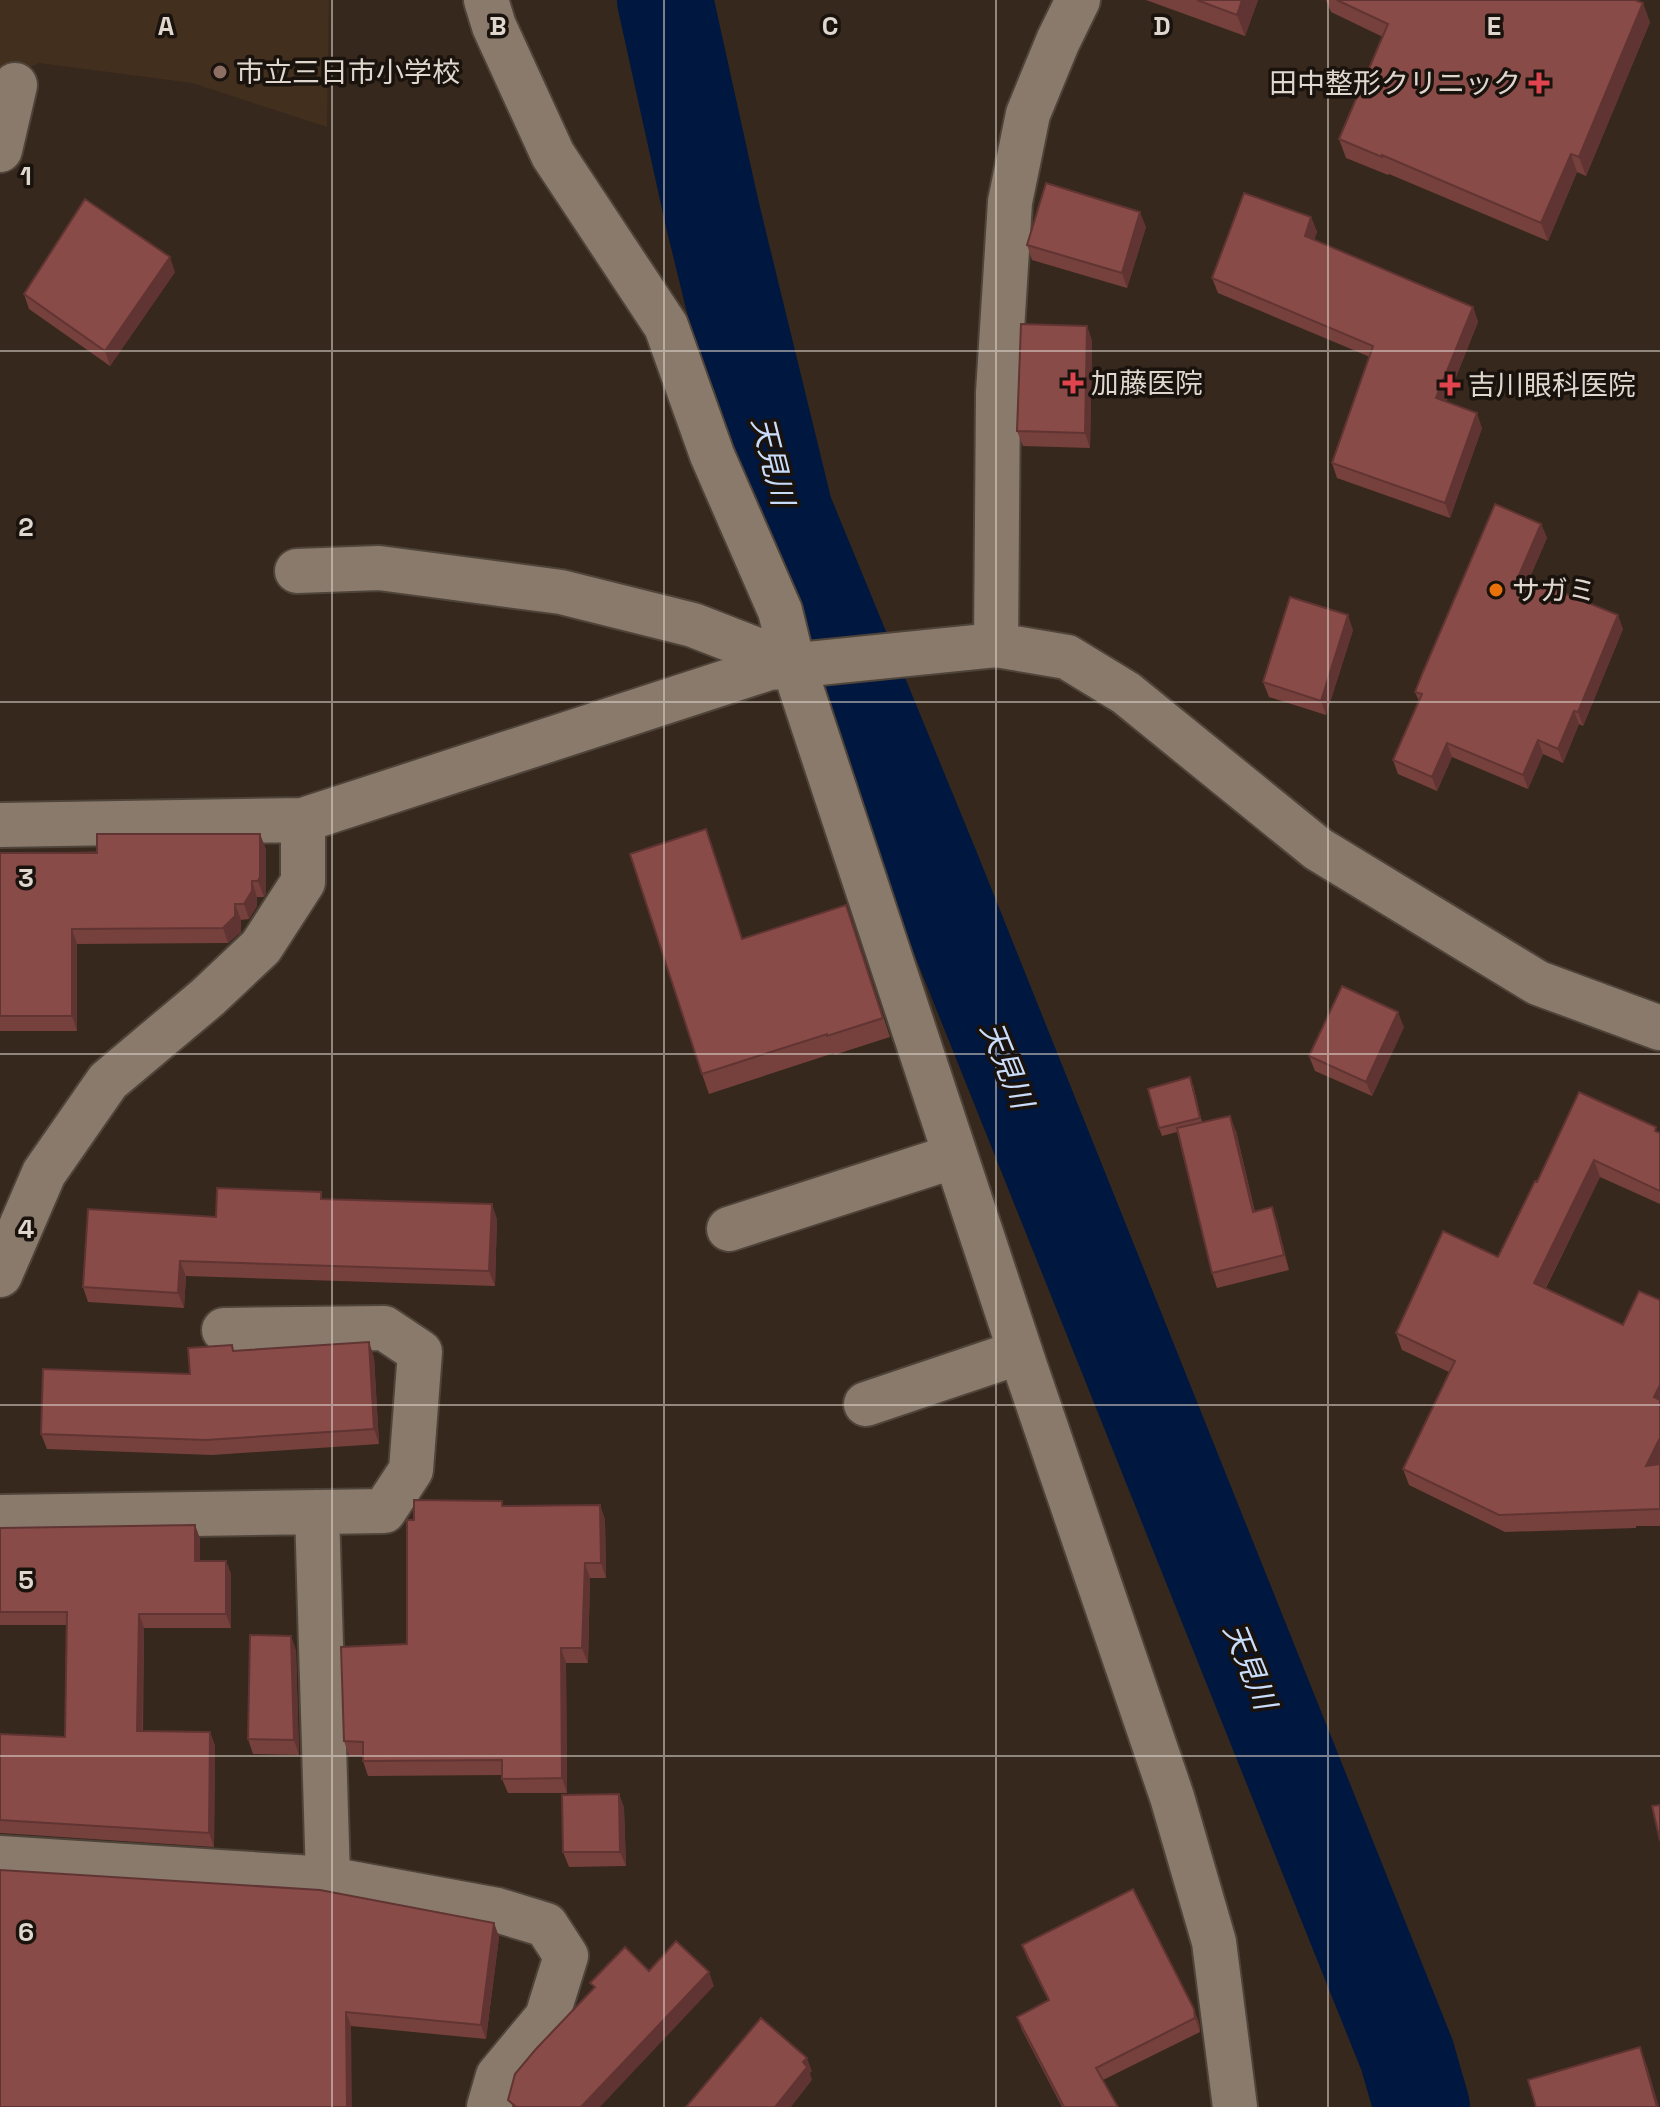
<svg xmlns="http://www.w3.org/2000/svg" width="1660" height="2107" viewBox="0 0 1660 2107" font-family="'Space Grotesk','Noto Sans JP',sans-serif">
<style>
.built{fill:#422f1e}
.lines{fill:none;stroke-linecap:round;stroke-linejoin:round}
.river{stroke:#001740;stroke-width:96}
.minor-casing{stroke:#4f443a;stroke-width:48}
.minor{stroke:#8a7a6c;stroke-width:44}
.wall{fill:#76403d}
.shaded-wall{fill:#603432}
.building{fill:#894b47;stroke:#603432;stroke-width:2}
.grid{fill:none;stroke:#dfd6ce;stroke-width:2;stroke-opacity:0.55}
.education-dot{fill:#8d6e63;stroke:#19120d;stroke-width:3}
.health-dot{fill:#e0444e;stroke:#19120d;stroke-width:3}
.food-dot{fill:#e8710a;stroke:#19120d;stroke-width:3}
.labels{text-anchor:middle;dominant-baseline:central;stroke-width:7;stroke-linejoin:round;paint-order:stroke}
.poi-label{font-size:28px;fill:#dfd6ce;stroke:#19120d;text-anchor:start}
.water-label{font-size:30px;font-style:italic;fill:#c9dcfa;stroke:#19120d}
.grid-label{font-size:26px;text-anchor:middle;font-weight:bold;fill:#dfd6ce;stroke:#19120d;stroke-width:7;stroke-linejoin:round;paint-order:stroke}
</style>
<rect width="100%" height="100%" fill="#36281c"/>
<!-- built -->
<path class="built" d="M0 0H329L327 127 192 83 39 63 0 82Z"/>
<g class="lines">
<!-- river -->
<path class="river" d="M665 0 712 213 785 512 931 867 1407 2055 1422 2107"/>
<defs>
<path id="minor" d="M486 0 494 26 553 155 666 326 712 455 780 611 793 664 1024 1363 1172 1797 1214 1942 1235 2107
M0 150 15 85
M297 571 379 568 561 592 693 625 793 664
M996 645 998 393 1010 202 1028 114 1058 41 1078 0
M0 825 303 820 769 668 996 645 1067 657 1126 693 1318 849 1538 983 1660 1028
M729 1229 955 1156
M0 1275 44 1173 108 1081 208 997 261 947 303 882V820
M866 1404 1020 1352
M317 1512 328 1879
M0 1517 384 1511 411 1470 420 1352 384 1328 224 1330
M0 1858 328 1879 497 1910 546 1925 566 1956 547 2017 498 2076 489 2107"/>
</defs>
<!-- minor casing -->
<use href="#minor" class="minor-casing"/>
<!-- minor -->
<use href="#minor" class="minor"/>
</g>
<!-- wall -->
<path class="wall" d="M1146 0H1258L1245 36Z
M1326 0H1635L1650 22 1586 176 1577 172 1548 241 1389 174 1388 175 1346 158 1339 139 1383 37 1331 12Z
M1311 217 1317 232 1314 240 1473 307 1478 322 1446 402 1482 428 1450 518 1337 478 1332 463 1370 357 1218 293 1212 278Z
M1146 227 1127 288 1032 260 1027 245Z
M175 272 110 366 29 309 24 294Z
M1087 326 1092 341 1090 448 1023 446 1017 431Z
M1541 524 1547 538 1529 579 1623 629 1583 726 1579 724 1563 763 1543 754 1528 789 1452 757 1437 791 1398 774 1393 760 1419 701 1415 692Z
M1353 630 1326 715 1269 697 1263 682Z
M706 829 742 939 853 924 890 1037 834 1055V1053L709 1094 702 1074Z
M266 849V893L264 897H257V906L249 919 241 920V932L228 943 77 944V1031H0V853Z
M1404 1027 1372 1096 1315 1071 1309 1056Z
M1193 1085 1202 1122 1236 1131 1255 1212 1272 1207 1277 1222 1289 1270 1217 1288 1212 1273 1177 1132 1162 1136 1159 1128Z
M1658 1133H1660V1204L1600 1177 1546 1288 1623 1325 1660 1300V1526H1636V1528L1505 1532 1409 1485 1403 1469 1449 1372 1402 1350 1396 1333 1498 1257 1537 1182Z
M324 1199 497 1219 495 1286 186 1276 184 1308 88 1302 83 1287 216 1217Z
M235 1351 374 1357 379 1444 212 1455 47 1449 41 1434 190 1374Z
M600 1505 605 1520 606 1578H590L588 1663H566L567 1793H508L502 1779V1775L368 1776 363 1761V1756H349L344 1741 407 1644 504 1506Z
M195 1525 200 1539V1561H226L231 1574V1628H144L143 1731 210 1732 215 1746 214 1847 0 1833V1734L65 1737 66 1625H0V1528Z
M291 1636 296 1651 299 1755 253 1754 248 1739Z
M619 1794 624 1808 626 1866 569 1867 563 1852Z
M1133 1889 1199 2022 1200 2032 1103 2080 1118 2107H1062L1022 2030 1017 2017 1048 2000 1027 1958 1022 1945Z
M494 1923 499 1937 486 2039 351 2026 0 2107Z"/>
<!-- shaded-wall -->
<path class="shaded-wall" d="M1242 0H1258L1245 36 1237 15Z
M1643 3 1650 22 1586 176 1579 157Z
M1571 154 1577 172 1548 241 1541 223Z
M1140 212 1146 227 1127 288 1122 273Z
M1311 217 1317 232 1310 251 1305 236Z
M170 257 175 272 110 366 105 351Z
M1473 307 1478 322 1441 413 1436 398Z
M1087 326 1092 341 1090 448 1085 433Z
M1477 413 1482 428 1450 518 1445 503Z
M1541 524 1547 538 1524 589 1519 575Z
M1348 615 1353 630 1326 715 1321 701Z
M1618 615 1623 629 1583 726 1578 712Z
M1574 711 1579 724 1563 763 1558 749Z
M1538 740 1543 754 1528 789 1523 775Z
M1447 743 1452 757 1437 791 1432 777Z
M260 834 266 849V893L264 897 258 881Z
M252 881 257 897V906L249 919 244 904Z
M235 904 241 920V932L228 943 223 928Z
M72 929 77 944V1031L72 1016Z
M1398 1012 1404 1027 1372 1096 1366 1082Z
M1230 1116 1236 1131 1258 1227 1253 1212Z
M1594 1160 1600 1177 1540 1299 1534 1283Z
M492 1204 497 1219 495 1286 489 1271Z
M1272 1207 1277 1222 1289 1270 1284 1255Z
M180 1261 186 1276 184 1308 178 1293Z
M369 1342 374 1357 379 1444 374 1429Z
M1660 1385V1412L1654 1397Z
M1660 1438V1468L1646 1466Z
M600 1505 605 1520 606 1578 601 1563Z
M195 1525 200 1539V1574L195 1561Z
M226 1561 231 1574V1628L226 1614Z
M585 1563 590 1578 588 1663 582 1648Z
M139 1614 144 1628 142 1745 137 1731Z
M291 1636 296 1651 299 1755 294 1740Z
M561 1648 566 1663 567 1793 562 1778Z
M210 1732 215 1746 214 1847 209 1833Z
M619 1794 624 1808 626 1866 620 1852Z
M494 1923 499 1937 486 2039 481 2025Z
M709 1972 714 1986 600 2107H581Z
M1194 2009 1199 2022 1200 2032 1195 2018Z
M346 2012 351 2026 352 2107H347Z
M1640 2047 1648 2069 1659 2107H1657Z
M807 2058 812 2071 810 2073 812 2080 791 2107H775Z"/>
<!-- building -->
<path class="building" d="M1197 0H1242L1237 15Z
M1337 0H1635L1643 3 1579 157 1571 154 1541 223 1382 155V157L1339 139 1388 24Z
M1046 183 1140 212 1122 273 1027 245Z
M1244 193 1311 217 1305 236 1473 307 1436 398 1477 413 1445 503 1332 463 1373 346 1212 278Z
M85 199 170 257 105 351 24 294Z
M1021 324 1087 326 1085 433 1017 431Z
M1495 504 1541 524 1519 575 1618 615 1578 712 1574 711 1558 749 1538 740 1523 775 1447 743 1432 777 1393 760 1422 694 1415 692 1423 672Z
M1290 597 1348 615 1321 701 1263 682Z
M706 829 742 939 846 905 883 1018 827 1036V1034L702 1074 630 854Z
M97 834H260V877L258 881H252V891L244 904H235V916L223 928 72 929V1016H0V853H97Z
M1342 986 1398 1012 1366 1082 1309 1056Z
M1190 1077 1200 1118 1159 1128 1148 1089Z
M1579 1092 1656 1127 1655 1131 1660 1133V1191L1594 1160 1534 1283 1623 1325 1639 1291 1660 1300V1385L1654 1397 1660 1400V1438L1646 1466 1660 1464V1509L1499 1515 1403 1469 1455 1361 1396 1333 1443 1231 1498 1257 1535 1181 1537 1182Z
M1230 1116 1253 1212 1272 1207 1284 1255 1212 1273 1177 1128Z
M217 1188 321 1192V1199L492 1204 489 1271 180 1261 178 1293 83 1287 88 1209 216 1217Z
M369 1342 374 1429 206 1440 41 1434 43 1369 190 1374 188 1348 232 1345 233 1351Z
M414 1500 502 1501V1506L600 1505 601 1563H585L582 1648H561L562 1778 502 1779V1760L363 1761V1742L344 1741 341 1647 407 1644V1520H414Z
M195 1525V1561H226V1614H139L137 1731 210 1732 209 1833 0 1820V1734L65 1737 67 1612H0V1528Z
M250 1635 291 1636 294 1740 248 1739Z
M619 1794 620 1852H563L562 1795Z
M1660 1805V1841L1652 1806Z
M0 1870 320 1890 494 1923 481 2025 346 2012 347 2107H0Z
M1133 1889 1194 2009 1195 2018 1096 2068 1118 2107H1064L1017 2017 1049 2000 1022 1945Z
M676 1941 709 1972 581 2107H516L508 2100 515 2074 536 2049 595 1987 590 1983 625 1947 649 1971Z
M761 2018 807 2058 803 2062 807 2067 775 2107H686Z
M1640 2047 1657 2107H1536L1528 2080Z"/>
<!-- grid -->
<path class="grid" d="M332 0V2107M664 0V2107M996 0V2107M1328 0V2107M0 351H1660M0 702H1660M0 1054H1660M0 1405H1660M0 1756H1660"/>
<!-- markers -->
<circle class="education-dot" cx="220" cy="72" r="8"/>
<g class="health-dot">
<path d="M1535 71h8v8h8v8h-8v8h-8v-8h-8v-8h8z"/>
<path d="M1069 371h8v8h8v8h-8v8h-8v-8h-8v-8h8z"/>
<path d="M1446 373h8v8h8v8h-8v8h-8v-8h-8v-8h8z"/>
</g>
<circle class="food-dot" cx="1496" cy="590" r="8"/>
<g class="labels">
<!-- poi labels -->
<g class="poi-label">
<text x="236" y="72">市立三日市小学校</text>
<text x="1521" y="83" text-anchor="end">田中整形クリニック</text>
<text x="1091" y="383">加藤医院</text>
<text x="1468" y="385">吉川眼科医院</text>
<text x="1512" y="590">サガミ</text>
</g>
<!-- water labels -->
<g class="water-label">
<text transform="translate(773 461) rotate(76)">天見川</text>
<text transform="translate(1007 1065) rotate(68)">天見川</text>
<text transform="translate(1250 1666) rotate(68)">天見川</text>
</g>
</g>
<g class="grid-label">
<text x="166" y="35">A</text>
<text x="498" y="35">B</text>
<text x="830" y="35">C</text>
<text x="1162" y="35">D</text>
<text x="1494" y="35">E</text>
<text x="26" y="185">1</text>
<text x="26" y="536">2</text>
<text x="26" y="887">3</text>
<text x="26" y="1238">4</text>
<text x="26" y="1589">5</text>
<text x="26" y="1941">6</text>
</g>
</svg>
